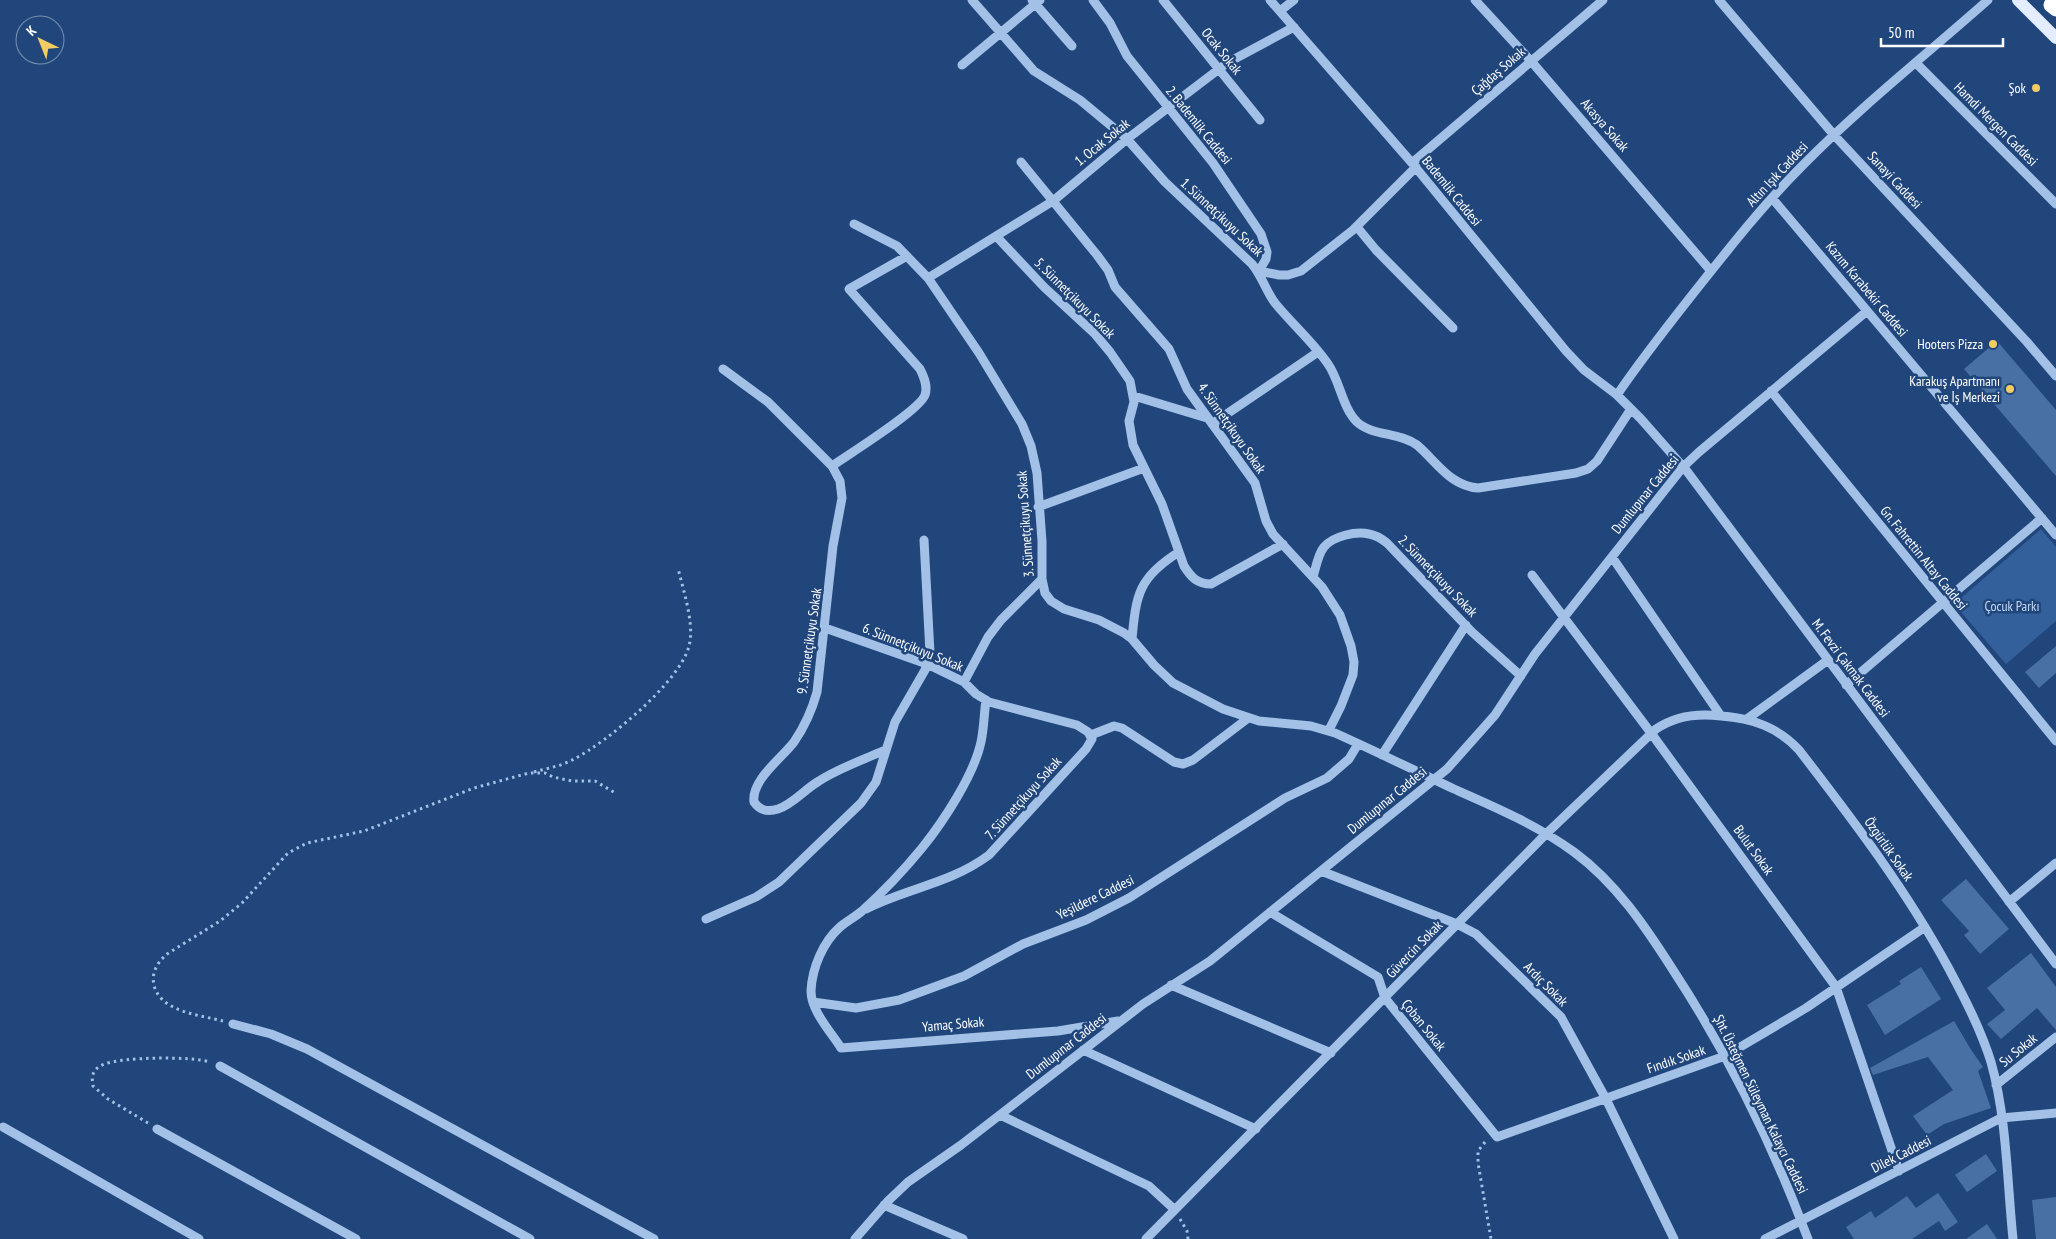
<svg xmlns="http://www.w3.org/2000/svg" width="2056" height="1239" viewBox="0 0 2056 1239" font-family="'PT Sans Narrow',sans-serif">
<style>
.green{fill:#33609a}
.building{fill:#4970a5}
.lines{fill:none;stroke-linecap:round;stroke-linejoin:round}
.path{stroke:#a3c0e6;stroke-width:3;stroke-dasharray:2.5 4;stroke-linecap:butt}
.minor{stroke:#a3c0e6;stroke-width:9}
.major{stroke:#e4edfd;stroke-width:12}
.highway{stroke:#fff;stroke-width:15}
.poi-dot{fill:#f3cd63;stroke:#20467c;stroke-width:2}
.labels{text-anchor:middle;dominant-baseline:central;stroke-width:5;stroke-linejoin:round;paint-order:stroke}
.street-label{font-size:14px;fill:#fff;stroke:#20467c}
.poi-label{font-size:14px;fill:#fff;stroke:#20467c;text-anchor:end}
.park-label{font-size:14px;fill:#c6daf5;stroke:#20467c}
</style>
<rect width="100%" height="100%" fill="#20467c"/>
<!-- green -->
<path class="green" d="M2041 529 2056 547V621L2006 664 1954 604Z"/>
<!-- building -->
<path class="building" d="M1997 341 2056 410V476L1964 369Z
M2056 646V673L2039 688 2025 672Z
M1966 879 2009 929 1980 954 1964 935 1969 931 1941 900Z
M2031 953 2056 987V1030L2037 1008 2001 1039 1987 1024 2005 1010 1987 988Z
M1921 967 1941 999 1885 1035 1867 1005 1901 984 1899 981Z
M1954 1021 1970 1048 1983 1067 1978 1071 1991 1108 1944 1124 1927 1135 1913 1116 1953 1090 1928 1057 1873 1075 1870 1068Z
M1986 1154 1997 1171 1967 1192 1955 1175Z
M1938 1193 1958 1222 1945 1231 1939 1221 1912 1239H1854L1846 1227 1871 1211 1875 1218 1907 1196 1916 1208Z
M2056 1197V1239H2036L2032 1200Z
M1987 1224 1997 1239H1966Z"/>
<g class="lines">
<!-- path -->
<path class="path" d="M534 772C548 768 562 766 574 759 607 742 680 682 689 646 695 624 683 590 678 568
M223 1021C200 1015 160 1012 154 985 151 972 158 962 167 954L220 921 242 903 288 853 307 843 364 831 474 788 529 773H545L553 777 572 781H595L617 794
M148 1123 108 1099 93 1086 92 1077C94 1070 98 1066 105 1064 122 1057 192 1056 210 1062
M1485 1142 1478 1151V1163L1491 1239
M1180 1219 1187 1231 1188 1239"/>
<!-- minor -->
<path class="minor" d="M972 0 1034 71 1080 100 1127 139 1165 182 1252 264C1262 276 1266 291 1275 303 1292 324 1313 342 1328 364 1340 381 1342 407 1357 422 1372 436 1399 432 1417 445 1436 461 1450 486 1478 488L1576 473 1588 469 1597 461 1631 409
M1032 0 1072 46
M1093 0 1110 23 1127 56 1213 163 1261 234 1267 252 1266 259 1259 271 1279 275H1288L1301 271 1353 230 1416 167
M1163 0 1260 120
M1270 0 1412 163 1566 351 1584 370 1617 395 1641 419 1686 470 2056 964
M1475 0 1531 61 1711 271
M1719 0 1834 135 2027 342 2056 376
M1280 11 1294 0
M1916 63 2056 204
M962 65 1040 0
M1021 162 1097 255 1108 270 1115 287 1169 349 1187 389 1255 483 1266 521 1273 534 1322 587 1340 615 1351 646 1354 662 1353 675 1341 706 1329 730
M1412 163 1603 0
M1772 198 2056 535
M854 224 897 246 928 278 979 353 1022 424 1031 446 1037 473 1042 541V579L1045 593 1051 601 1064 609 1099 620 1124 633 1132 639 1154 665 1173 683 1223 709 1259 721 1311 726 1335 733C1375 751 1414 770 1454 789 1495 807 1537 825 1574 852 1616 883 1645 926 1673 970 1728 1054 1773 1145 1808 1239
M1357 227 1376 250 1453 328
M996 236 1044 287 1095 334 1110 352 1130 381 1134 402 1129 421 1133 445 1162 504 1184 566C1191 577 1197 584 1211 584L1283 544
M928 278 1053 201 1127 139 1227 63 1294 27
M723 369 768 402 832 466 840 481 842 498 833 546 817 692C812 710 805 726 794 742 782 758 751 780 754 802 760 811 768 812 778 809 793 804 805 789 819 781 839 768 863 760 885 750
M1771 391 2056 741
M1617 395C1640 361 1666 328 1692 295 1727 251 1762 206 1802 166 1860 107 1926 55 1988 0
M1134 396 1207 418
M1212 424 1318 352
M832 466C849 454 919 411 925 395 928 386 924 377 920 369L849 289 907 256
M1038 507 1144 468
M1612 557 1721 716C1752 718 1778 727 1799 750 1853 820 1907 891 1949 969 1965 999 1981 1030 1991 1062 2007 1119 2007 1181 2013 1239
M1532 575 1651 733 1836 987 1899 1171
M1313 577C1316 567 1318 554 1324 547 1333 536 1356 531 1369 534 1376 535 1382 539 1387 543L1472 632 1521 676
M825 628 927 664 964 682 976 694 989 702 1077 725 1088 732 1092 739 1086 749 989 855C950 884 907 888 866 909
M1132 639C1136 594 1139 577 1179 552
M964 682 988 637 1001 620 1042 579
M1846 685 2042 518
M986 700C984 714 984 728 981 742 974 775 943 822 922 848 904 870 883 892 862 911 855 917 847 921 840 927 823 942 812 968 811 991 811 1011 831 1032 841 1048L1058 1031 1118 1021
M1747 719 1828 660
M1091 735 1114 726 1122 728 1174 762 1183 764 1193 760 1247 719
M1382 755 1466 625
M1321 871 1457 924 1476 934 1561 1017 1606 1099 1674 1239
M2009 902 2056 863
M1270 912 1378 977 1385 998 1497 1137 1725 1056 1806 1008 1925 927
M706 919 756 897 779 882 861 803 876 782 895 722 925 670 930 653 924 540
M1171 985 1331 1053
M813 1002 856 1008 899 1000 964 976 1023 944 1086 920 1129 898 1285 798 1327 778 1349 759 1358 744
M233 1024 271 1034 307 1049 654 1239
M1083 1050 1256 1129
M220 1066 530 1239
M1996 1085 2056 1037
M1000 1115 1149 1186 1175 1210
M3 1127 199 1239
M157 1129 356 1239
M884 1205 963 1239
M855 1239 888 1201 908 1182 961 1145 1143 1004 1210 961 1447 769 1495 715 1535 654 1683 467 1699 452 1867 311
M1146 1239 1546 834 1656 729C1675 716 1698 713 1721 716
M1765 1239 2001 1118 2056 1113"/>
<!-- major -->
<path class="major" d="M2018 0 2056 38"/>
<!-- highway -->
<path class="highway" d="M2051 5 2056 9"/>
</g>
<!-- markers -->
<g class="poi-dot">
<circle cx="2036" cy="88" r="5"/>
<circle cx="1993" cy="344" r="5"/>
<circle cx="2010" cy="389" r="5"/>
</g>
<g class="labels">
<!-- street labels -->
<g class="street-label">
<text transform="translate(1222 51) rotate(51)">Ocak Sokak</text>
<text transform="translate(1498 71) rotate(-41)">Çağdaş Sokak</text>
<text transform="translate(1996 124) rotate(45)">Hamdi Mergen Caddesi</text>
<text transform="translate(1199 125) rotate(51)">2. Bademlik Caddesi</text>
<text transform="translate(1605 125) rotate(49)">Akasya Sokak</text>
<text transform="translate(1102 142) rotate(-39)">1. Ocak Sokak</text>
<text transform="translate(1777 174) rotate(-47)">Altın Işık Caddesi</text>
<text transform="translate(1895 180) rotate(47)">Sanayi Caddesi</text>
<text transform="translate(1452 191) rotate(51)">Bademlik Caddesi</text>
<text transform="translate(1222 217) rotate(43)">1. Sünnetçikuyu Sokak</text>
<text transform="translate(1867 289) rotate(50)">Kazım Karabekir Caddesi</text>
<text transform="translate(1075 298) rotate(45)">5. Sünnetçikuyu Sokak</text>
<text transform="translate(1232 428) rotate(55)">4. Sünnetçikuyu Sokak</text>
<text transform="translate(1645 494) rotate(-51)">Dumlupınar Caddesi</text>
<text transform="translate(1025 524) rotate(-94)">3. Sünnetçikuyu Sokak</text>
<text transform="translate(1924 558) rotate(51)">Gn. Fahrettin Altay Caddesi</text>
<text transform="translate(1438 576) rotate(46)">2. Sünnetçikuyu Sokak</text>
<text transform="translate(809 641) rotate(-82)">9. Sünnetçikuyu Sokak</text>
<text transform="translate(913 647) rotate(22)">6. Sünnetçikuyu Sokak</text>
<text transform="translate(1851 668) rotate(53)">M. Fevzi Çakmak Caddesi</text>
<text transform="translate(1023 798) rotate(-48)">7. Sünnetçikuyu Sokak</text>
<text transform="translate(1387 800) rotate(-39)">Dumlupınar Caddesi</text>
<text transform="translate(1889 849) rotate(55)">Özgürlük Sokak</text>
<text transform="translate(1754 850) rotate(54)">Bulut Sokak</text>
<text transform="translate(1095 897) rotate(-26)">Yeşildere Caddesi</text>
<text transform="translate(1414 949) rotate(-46)">Güvercin Sokak</text>
<text transform="translate(1546 984) rotate(45)">Ardıç Sokak</text>
<text transform="translate(953 1024) rotate(-5)">Yamaç Sokak</text>
<text transform="translate(1424 1025) rotate(51)">Çoban Sokak</text>
<text transform="translate(1066 1046) rotate(-38)">Dumlupınar Caddesi</text>
<text transform="translate(2018 1050) rotate(-39)">Su Sokak</text>
<text transform="translate(1676 1059) rotate(-19)">Fındık Sokak</text>
<text transform="translate(1761 1104) rotate(64)">Şht. Üsteğmen Süleyman Kalaycı Caddesi</text>
<text transform="translate(1901 1154) rotate(-27)">Dilek Caddesi</text>
</g>
<!-- poi labels -->
<g class="poi-label">
<text x="2026" y="88">Şok</text>
<text x="1983" y="344">Hooters Pizza</text>
<text x="2000" y="381">Karakuş Apartmanı<tspan x="2000" dy="16">ve İş Merkezi</tspan></text>
</g>
<!-- park labels -->
<g class="park-label">
<text x="2012" y="606">Çocuk Parkı</text>
</g>
</g>
<!-- north arrow -->
<g transform="translate(40 40) rotate(317)"><circle r="24" fill="#20467c" stroke="#7990b0"/>
<path d="M0-4L9 19L0 12L-9 19Z" fill="#f3cd63"/>
<text y="-8" font-size="14" font-weight="bold" text-anchor="middle" fill="#ffffff">K</text>
</g>
<!-- scale -->
<path d="M1881 38v8h122v-8" fill="none" stroke="#ffffff" stroke-width="2.5"/>
<text x="1888" y="38" font-size="15" fill="#ffffff" stroke="#20467c" stroke-width="4" paint-order="stroke">50 m</text>
</svg>
